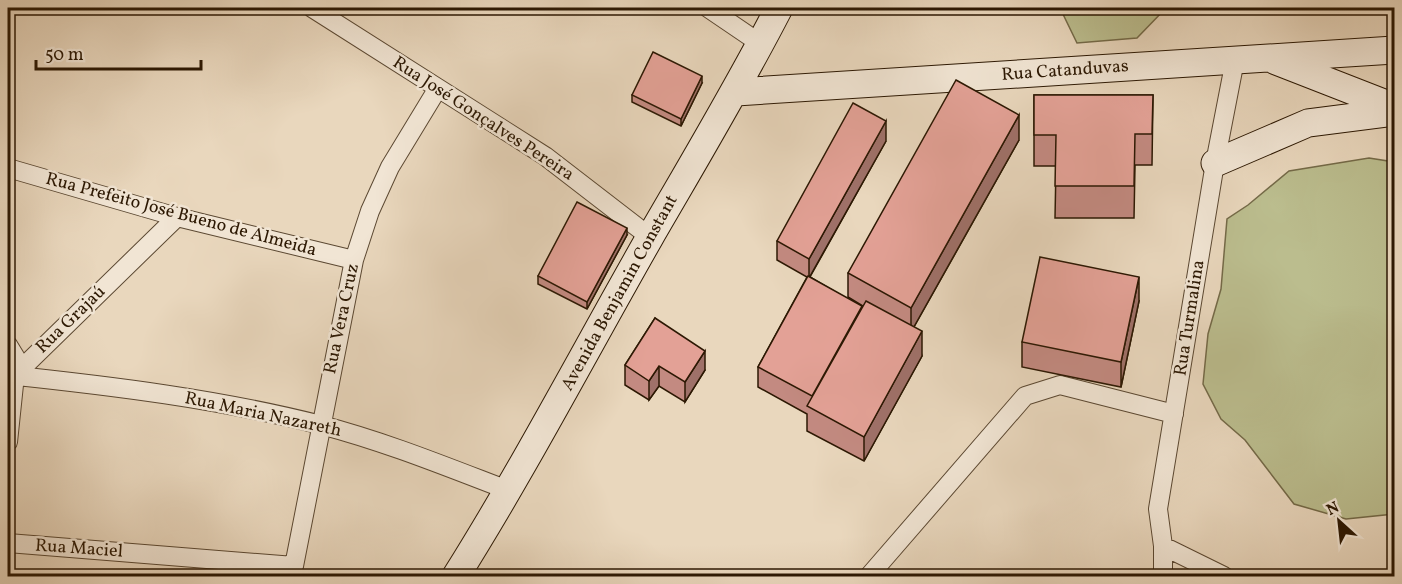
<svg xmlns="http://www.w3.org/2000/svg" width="1402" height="584" viewBox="0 0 1402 584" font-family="Vollkorn,serif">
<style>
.green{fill:#bbbd8e;stroke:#746a48;stroke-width:1.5}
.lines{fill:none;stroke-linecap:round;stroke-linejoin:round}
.street-casing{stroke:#5b4832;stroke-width:20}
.secondary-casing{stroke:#2c1803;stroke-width:29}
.street{stroke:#f1e5d4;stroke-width:18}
.secondary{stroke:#f1e5d4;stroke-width:27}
.wall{fill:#c38a81;stroke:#2c1803;stroke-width:1.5}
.shaded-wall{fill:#9f7169;stroke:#2c1803;stroke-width:1.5}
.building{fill:#e3a196;stroke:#2c1803;stroke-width:1.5}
.labels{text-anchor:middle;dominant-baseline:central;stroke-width:5;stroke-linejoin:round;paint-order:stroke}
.street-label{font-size:18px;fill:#2c1803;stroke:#f1e5d4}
</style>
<rect width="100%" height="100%" fill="#e9d7bd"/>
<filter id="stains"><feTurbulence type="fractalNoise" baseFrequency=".00333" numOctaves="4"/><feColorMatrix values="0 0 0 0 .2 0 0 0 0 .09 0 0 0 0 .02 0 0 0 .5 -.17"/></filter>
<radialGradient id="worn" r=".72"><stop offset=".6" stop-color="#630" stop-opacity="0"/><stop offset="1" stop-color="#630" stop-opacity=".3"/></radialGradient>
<!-- green -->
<path class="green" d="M1060 8H1166L1137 38 1077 43Z
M1369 158 1394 162V514L1346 519 1294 504 1245 440 1221 419 1203 384 1208 334 1221 289 1227 219 1248 205 1289 171Z"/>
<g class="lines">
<defs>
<path id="street" d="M312 8 545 156 650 237
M708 8 761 44
M8 168 177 217 354 260
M8 345 22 368
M8 375C112 386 219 399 321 425 386 442 447 467 510 491
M8 442 15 375 177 217
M8 543 294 566 354 260 370 211 390 167 438 88
M1163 546 1224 576
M869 576 1025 396 1060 385 1174 414
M1163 576V546L1158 509 1215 163 1235 60"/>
<path id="secondary" d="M1276 61 1394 107
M736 92 1394 50
M1215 163 1308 123 1394 112
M456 576C525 466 585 351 650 237 694 161 739 86 779 8"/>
</defs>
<!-- street casing -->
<use href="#street" class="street-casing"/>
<!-- secondary casing -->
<use href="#secondary" class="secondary-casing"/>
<!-- street -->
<use href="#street" class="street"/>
<!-- secondary -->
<use href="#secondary" class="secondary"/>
</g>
<!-- wall -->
<path class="wall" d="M702 83 681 126 632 102V95Z
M1034 95H1153L1152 165H1135L1134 218H1055L1056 166H1034Z
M1019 140 914 327 922 356 864 461 807 431V414L758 387V367L807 277 777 260V241L886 141 810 277 862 308 863 306 848 297V273Z
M627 235 587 309 538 284V276Z
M1139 301 1121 387 1022 367V342Z
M655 318 705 370 685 402 659 386 649 400 625 385V365Z"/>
<!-- shaded-wall -->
<path class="shaded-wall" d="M702 76V83L681 126V119Z
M1019 115V140L911 332V308Z
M886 121V141L809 278V259Z
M627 228V235L587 309V302Z
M1139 277V301L1121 387V362Z
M922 331V356L864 461V437Z
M705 351V370L685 402V382Z
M659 366V386L649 400V381Z"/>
<!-- building -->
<path class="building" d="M653 52 702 76 681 119 632 95Z
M956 80 1019 115 911 308 848 273Z
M1034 95H1153L1152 134H1135L1134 186H1055L1056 135H1034Z
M853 103 886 121 809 259 777 241Z
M577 202 627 228 587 302 538 276Z
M1040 257 1139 277 1121 362 1022 342Z
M808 276 862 306 812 396 758 367Z
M866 301 922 331 864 437 807 406Z
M655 318 705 351 685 382 659 366 649 381 625 365Z"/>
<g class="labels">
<!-- street labels -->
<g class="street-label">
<text transform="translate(1065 71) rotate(-4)">Rua Catanduvas</text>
<text transform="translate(483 119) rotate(33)">Rua José Gonçalves Pereira</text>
<text transform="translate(181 215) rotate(15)">Rua Prefeito José Bueno de Almeida</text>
<text transform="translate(620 293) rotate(-61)">Avenida Benjamin Constant</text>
<text transform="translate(1190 318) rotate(-81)">Rua Turmalina</text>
<text transform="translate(342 319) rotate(-78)">Rua Vera Cruz</text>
<text transform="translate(71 320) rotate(-44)">Rua Grajaú</text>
<text transform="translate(263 415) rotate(12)">Rua Maria Nazareth</text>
<text transform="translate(79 549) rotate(4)">Rua Maciel</text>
</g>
</g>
<!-- margin -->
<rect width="1402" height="584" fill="none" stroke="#e9d7bd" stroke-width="30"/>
<rect x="9" y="9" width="1384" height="566" fill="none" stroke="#2c1803" stroke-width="3"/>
<rect x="15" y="15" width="1372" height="554" fill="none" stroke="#2c1803" stroke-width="1.5"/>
<!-- north arrow -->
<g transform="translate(1339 521) rotate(333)" stroke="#f1e5d4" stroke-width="4.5" paint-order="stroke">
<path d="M0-4.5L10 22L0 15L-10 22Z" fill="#2c1803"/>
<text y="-9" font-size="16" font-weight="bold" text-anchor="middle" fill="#2c1803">N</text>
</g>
<!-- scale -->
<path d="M36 60v9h165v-9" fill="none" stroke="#2c1803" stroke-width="3"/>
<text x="45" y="60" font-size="18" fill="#2c1803" stroke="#f1e5d4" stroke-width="4.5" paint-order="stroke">50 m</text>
<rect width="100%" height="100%" filter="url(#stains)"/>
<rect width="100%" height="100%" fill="url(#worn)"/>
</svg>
